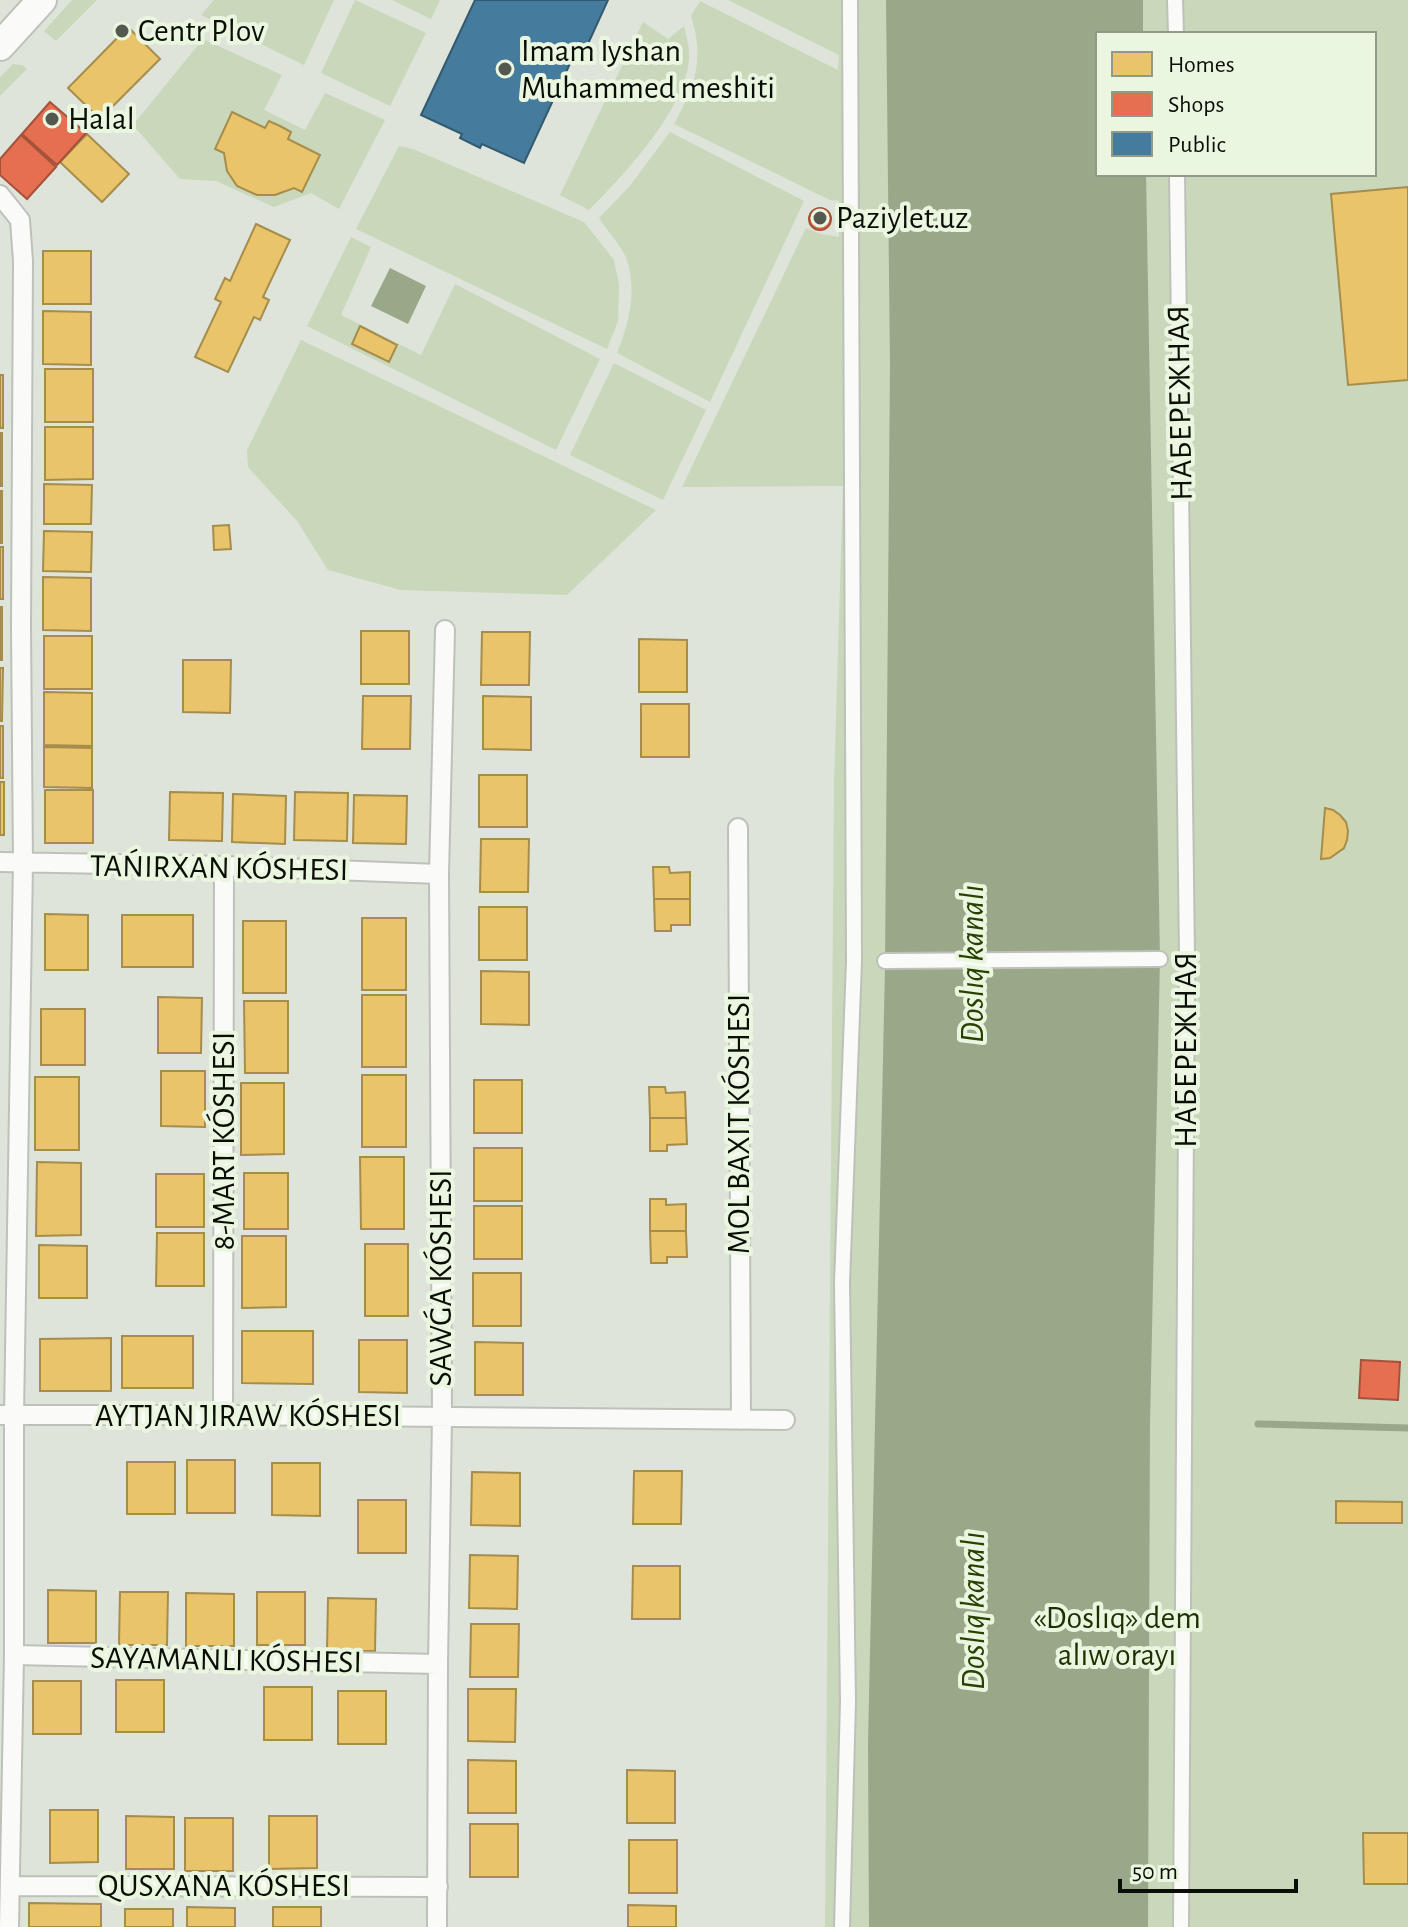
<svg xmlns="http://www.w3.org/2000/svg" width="1408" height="1927" viewBox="0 0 1408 1927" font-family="'Alegreya Sans',sans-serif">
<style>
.green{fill:#c9d7bb;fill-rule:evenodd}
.water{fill:#98a888}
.homes{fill:#e9c46a;stroke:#a68d4c;stroke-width:2}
.shops{fill:#e76f51;stroke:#a5523b;stroke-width:2}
.public{fill:#457b9d;stroke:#335a70;stroke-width:2}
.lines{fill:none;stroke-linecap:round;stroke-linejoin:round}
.stream{stroke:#98a888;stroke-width:7}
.pedestrian-casing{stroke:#bdc1b9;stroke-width:18}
.minor-casing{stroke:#bdc1b9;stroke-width:22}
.primary-casing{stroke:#bdc1b9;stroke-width:32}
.pedestrian{stroke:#fafbf9;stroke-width:14}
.minor{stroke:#fafbf9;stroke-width:18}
.primary{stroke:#fafbf9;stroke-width:28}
.poi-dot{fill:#545950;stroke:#ebf6e1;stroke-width:3}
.labels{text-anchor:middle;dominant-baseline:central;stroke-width:8;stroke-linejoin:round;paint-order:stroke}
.poi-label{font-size:32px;fill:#0a0e07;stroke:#ebf6e1;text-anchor:start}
.street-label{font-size:32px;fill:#0a0e07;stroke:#ebf6e1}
.park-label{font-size:32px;fill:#1d3000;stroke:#ebf6e1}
.water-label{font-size:34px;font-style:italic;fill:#294100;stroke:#ebf6e1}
</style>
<rect width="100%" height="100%" fill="#dee4d9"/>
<!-- green -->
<path class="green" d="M72 0H97L56 41 44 31Z
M214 0H334L304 65 201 15Z
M355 0 426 33 390 106 321 73Z
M392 0H440L431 19Z
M728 0H1408V1927H825L834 784 843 486 682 487 806 228 821 234 839 237V201L830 200 674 124C695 86 705 59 691 16L700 1 838 70 839 55ZM1098 34H1374V174H1098Z
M643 22 668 39 684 26C686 36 690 47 689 57 688 107 623 176 589 210L560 195Z
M203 39 282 75 264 110 305 130 325 93 385 120 339 209 311 193 274 207 216 181 180 179 133 125Z
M13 64 22 65 27 69 0 96V77Z
M670 132 804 201 710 402 617 353C629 323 637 292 627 260 622 246 607 231 599 218L629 187Z
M399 146 413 149 584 222 614 260 619 285 618 321 607 349 356 229Z
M351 237 371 247 341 315 421 355 455 284 600 359 556 450 307 326Z
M301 340 656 510 567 595 401 590 328 570 297 521 248 467 247 450Z
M614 363 706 410 663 500 570 455Z"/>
<!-- water -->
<path class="water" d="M886 0H1143V34H1098V174H1146L1160 959 1150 1423 1148 1927H869L868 1743 885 967 890 365Z
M390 268 426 286 408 324 371 306Z"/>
<!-- homes -->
<path class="homes" d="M128 27 160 59 100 119 68 88Z
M232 112 265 128 269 121 280 126 291 132 288 139 320 155 302 192 294 188 275 195H257L237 186 227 171 224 153 215 149Z
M87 134 129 174 102 202 60 162Z
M1408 187V380L1348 385 1331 194Z
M256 224 290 240 263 297 269 300 260 320 254 317 228 372 195 357 221 302 215 299 225 278 230 281Z
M43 251H91V304H43Z
M43 311 91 312V365L43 364Z
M360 326 397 345 389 362 352 344Z
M45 369H93V422H45Z
M0 375H3V428H0Z
M45 427H93V479L45 480Z
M0 433H2V486H0Z
M44 484 92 485 91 524H44Z
M0 491H2V543H0Z
M229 525 231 549 214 550 213 526Z
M44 531 92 532 91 572 43 571Z
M0 547H3V599H0Z
M43 577 91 578V631L43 630Z
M0 607H2V660H0Z
M361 631H409V684H361Z
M482 632H530L529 685H481Z
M44 636H92V689H44Z
M639 639 687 640V692H639Z
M183 660H231L230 713 183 712Z
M0 668H3L2 721H0Z
M44 692 92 693V746L44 745Z
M363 696H411L410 749H362Z
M483 696 531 697V750L483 749Z
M641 704H689V757H641Z
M0 726H3V778H0Z
M44 747 92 748V788L44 787Z
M479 775H527V827H479Z
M0 782H4V835H0Z
M45 790H93V843H45Z
M170 792 223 793 222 841 169 840Z
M295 792 348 793 347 841 294 840Z
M233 794 286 796 285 844 232 842Z
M354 795 407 796 406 844 353 843Z
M1325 808 1333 810 1340 815 1346 822 1348 831 1347 840 1344 848 1330 858 1321 859Z
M481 839H529L528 892H480Z
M653 867H669L670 873 690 872V899H654Z
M654 899H690V925H671V931H655Z
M479 907H527V960H479Z
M45 914 88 915V970H45Z
M122 915H193V967H122Z
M362 918H406V990H362Z
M243 921H286V993H243Z
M481 971 529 972V1025L481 1024Z
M362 995H406V1067H362Z
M158 997 202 998 201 1053H158Z
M244 1001H288V1073H245Z
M41 1009H85V1065H41Z
M161 1071H205V1127L161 1126Z
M362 1075H406V1147H362Z
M35 1077H79V1150H35Z
M474 1080H522V1133H474Z
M241 1083H284V1154L241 1155Z
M649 1087H665L666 1093 685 1092 686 1118H650Z
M650 1118H686L687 1144 667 1145V1151H650Z
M474 1148H522V1201H474Z
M360 1157H404V1229H361Z
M37 1162 81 1163V1235L36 1236Z
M244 1173H288V1229H244Z
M156 1174H204V1227H156Z
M650 1199H666V1205L686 1204V1231H650Z
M474 1206H522V1259H474Z
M650 1231H686L687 1257H667V1263H651Z
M157 1233H204V1286H156Z
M242 1236H286V1307L242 1308Z
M365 1244H408V1316H365Z
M39 1245 87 1246V1298H39Z
M473 1273H521V1326H473Z
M242 1331H313V1384L242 1383Z
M122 1336H193V1388H122Z
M111 1338V1391H40V1339Z
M359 1340H407V1393L359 1392Z
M475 1342 523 1343V1395H475Z
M187 1460H235V1513H187Z
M127 1462H175V1514H127Z
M272 1463H320V1516L272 1515Z
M634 1471H682L681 1524H633Z
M472 1472 520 1473V1526L471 1525Z
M358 1500H406V1553H358Z
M1336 1501 1402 1502V1523H1336Z
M470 1555 518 1556 517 1609 469 1608Z
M633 1566H680V1619H632Z
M48 1590 96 1591V1643H48Z
M120 1592H168L167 1645H119Z
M257 1592H305V1645H257Z
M186 1593 234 1594V1646H186Z
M328 1598 376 1599 375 1651H327Z
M471 1624H519L518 1677H470Z
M116 1680H164V1732H116Z
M33 1681H81V1734H33Z
M264 1687H312V1740H264Z
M468 1689H516L515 1742 468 1741Z
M338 1691H386V1744H338Z
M468 1760 516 1761V1813H468Z
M627 1770 675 1771V1823H627Z
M50 1810H98V1862L50 1863Z
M126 1816 174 1817V1869H126Z
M269 1816H317V1868L269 1869Z
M185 1818H233V1871H185Z
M470 1824H518V1877H470Z
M1363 1833H1408V1884H1364Z
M629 1840H677V1893H629Z
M29 1903 101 1904V1927H29Z
M628 1905 676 1906V1927H628Z
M187 1907 235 1908V1927H187Z
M273 1907H321V1927H273Z
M125 1909H173V1927H125Z"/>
<!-- shops -->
<path class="shops" d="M50 102 86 133 57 165 22 134Z
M21 135 56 167 27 199 0 175V159Z
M809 219a11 11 0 1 1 22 0a11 11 0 1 1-22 0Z
M1361 1360 1400 1362 1398 1400 1359 1398Z"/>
<!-- public -->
<path class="public" d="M475 0H608L587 46 580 42 524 163 482 144 480 148 460 138 462 134 421 115Z"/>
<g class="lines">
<!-- stream -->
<path class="stream" d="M1258 1424 1408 1428"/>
<defs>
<path id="pedestrian" d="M1175 0 1176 34
M1177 174 1187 956 1181 1927
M885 961 1160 959
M842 1927 848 1701 842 1283 854 961 850 0"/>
<path id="minor" d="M0 195 20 220 23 261 21 627 23 863 14 1415V1655L9 1927
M738 828 741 1420
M0 862 224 866 439 874
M0 1415H223L785 1420
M223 1415 224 866
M14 1655 438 1664
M10 1886 438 1887
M437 1927 438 1664 442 1417 439 874 445 630"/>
<path id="primary" d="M0 46 42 0"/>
</defs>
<!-- pedestrian casing -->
<use href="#pedestrian" class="pedestrian-casing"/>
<!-- minor casing -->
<use href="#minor" class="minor-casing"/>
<!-- primary casing -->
<use href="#primary" class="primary-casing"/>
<!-- pedestrian -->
<use href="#pedestrian" class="pedestrian"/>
<!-- minor -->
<use href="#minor" class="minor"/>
<!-- primary -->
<use href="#primary" class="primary"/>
</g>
<!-- markers -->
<g class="poi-dot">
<circle cx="122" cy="31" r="8"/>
<circle cx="505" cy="69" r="8"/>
<circle cx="52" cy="119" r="8"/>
<circle cx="820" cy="218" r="8"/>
</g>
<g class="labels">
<!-- poi labels -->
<g class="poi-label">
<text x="138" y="31">Centr Plov</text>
<text x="521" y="51">Imam Iyshan<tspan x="521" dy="37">Muhammed meshiti</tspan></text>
<text x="68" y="119">Halal</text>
<text x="836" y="218">Paziylet.uz</text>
</g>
<!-- street labels -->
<g class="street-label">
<text transform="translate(1180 403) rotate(-91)">НАБЕРЕЖНАЯ</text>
<text transform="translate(219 868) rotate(1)">TAŃIRXAN KÓSHESI</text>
<text transform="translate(1186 1050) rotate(-90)">НАБЕРЕЖНАЯ</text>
<text transform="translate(739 1124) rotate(-90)">MOL BAXIT KÓSHESI</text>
<text transform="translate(224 1141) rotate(-90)">8-MART KÓSHESI</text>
<text transform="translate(441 1278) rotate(-90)">SAWǴA KÓSHESI</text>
<text x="248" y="1416">AYTJAN JIRAW KÓSHESI</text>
<text transform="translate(226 1660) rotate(1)">SAYAMANLI KÓSHESI</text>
<text x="224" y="1886">QUSXANA KÓSHESI</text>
</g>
<!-- park labels -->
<g class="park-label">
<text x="1117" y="1618">«Doslıq» dem<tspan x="1117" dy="37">alıw orayı</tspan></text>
</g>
<!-- water labels -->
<g class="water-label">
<text transform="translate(973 964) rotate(-90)">Doslıq kanalı</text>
<text transform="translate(974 1611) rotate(-90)">Doslıq kanalı</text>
</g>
</g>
<!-- legend -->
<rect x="1096" y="32" width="280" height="144" fill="#ebf6e1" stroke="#91998a" stroke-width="2"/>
<rect x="1112" y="52" width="40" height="24" fill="#e9c46a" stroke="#91998a" stroke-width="2"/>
<text x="1168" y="72" font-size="24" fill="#0a0e07">Homes</text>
<rect x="1112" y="92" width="40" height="24" fill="#e76f51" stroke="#91998a" stroke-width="2"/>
<text x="1168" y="112" font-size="24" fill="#0a0e07">Shops</text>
<rect x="1112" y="132" width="40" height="24" fill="#457b9d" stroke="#91998a" stroke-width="2"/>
<text x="1168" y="152" font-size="24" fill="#0a0e07">Public</text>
<!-- scale -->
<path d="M1120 1879v12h176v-12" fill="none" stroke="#0a0e07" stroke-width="4"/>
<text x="1132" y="1879" font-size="24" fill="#0a0e07" stroke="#ebf6e1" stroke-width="6" paint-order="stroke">50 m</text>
</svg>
